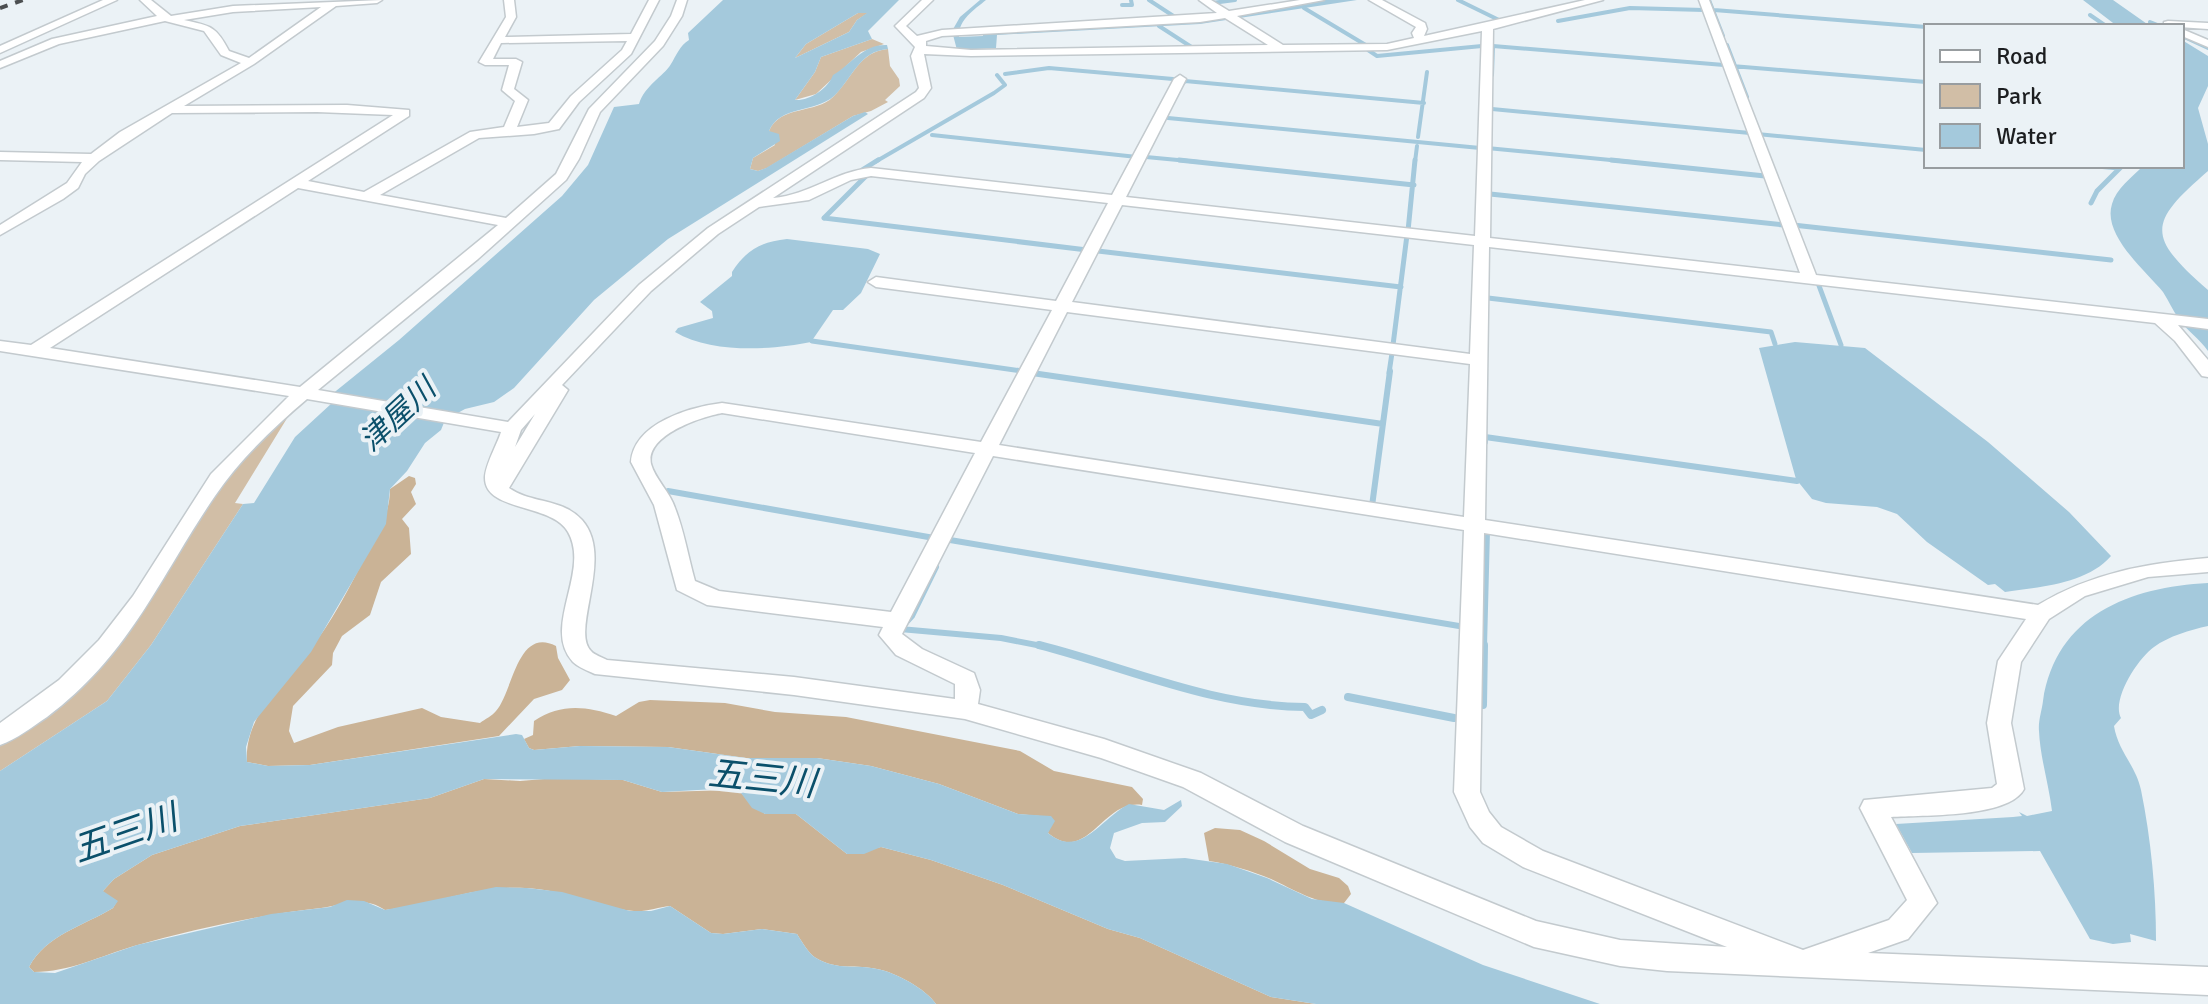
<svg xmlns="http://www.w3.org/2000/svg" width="2208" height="1004" viewBox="0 0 2208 1004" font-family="Signika,'Noto Sans JP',sans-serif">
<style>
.green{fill:#d1bea6}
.forest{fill:#cab396}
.water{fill:#a4c9dc;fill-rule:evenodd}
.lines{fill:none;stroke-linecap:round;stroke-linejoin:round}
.stream-far3{stroke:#a4c9dc;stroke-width:4}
.stream-far2{stroke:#a4c9dc;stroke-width:5}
.stream-far1{stroke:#a4c9dc;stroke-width:6}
.stream{stroke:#a4c9dc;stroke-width:8}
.minor-casing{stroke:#c3cace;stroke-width:3}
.minor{fill:#fff;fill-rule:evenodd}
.rail{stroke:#4c4f51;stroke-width:4;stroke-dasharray:8 8;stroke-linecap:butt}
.labels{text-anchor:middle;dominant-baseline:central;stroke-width:8;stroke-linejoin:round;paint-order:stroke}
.water-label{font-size:30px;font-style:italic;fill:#0b506b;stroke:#ebf2f6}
.near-water-label{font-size:36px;font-style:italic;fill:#0b506b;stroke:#ebf2f6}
</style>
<rect width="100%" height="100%" fill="#ebf2f6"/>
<!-- green -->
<path class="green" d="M858 13H868L857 20 849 32 795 58 806 44Z
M872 39 884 44 861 52 816 94 795 100 815 72 821 57Z
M888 49 890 66 899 79 900 86 885 100 888 102 871 111 853 116 767 168 758 171 750 169 753 158 775 145 769 131C780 105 816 114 833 97 852 79 859 51 888 49Z
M286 414 289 415 235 503 243 504 151 645 107 701 0 771V740L57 702 232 468Z"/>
<!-- forest -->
<path class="forest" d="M409 476 415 478 416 484 411 492 416 504 402 519 409 528 411 554 381 582 370 615 342 636 333 653 332 665 293 706 289 731 294 743 338 727 422 708 441 717 480 723C485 719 492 716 496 711 513 692 517 626 556 646L558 658 570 680 562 690 534 699 499 736 310 765 268 766 247 762C243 709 300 668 326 627 342 603 354 578 368 552 379 530 390 513 390 489Z
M650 700 725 703 775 712 846 717 1020 751 1054 771 1132 787 1143 799 1142 805C1102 799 1088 866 1048 833L1051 817 1018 814 939 784 871 766 817 758H746L668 747 580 746 534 750 529 748 524 739 533 735 534 721C561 703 586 706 616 716L639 702Z
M556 778 623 780 662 792 731 790 741 793 765 814H796L847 854 881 847 931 860 1003 885 1108 929 1140 938 1271 997 1316 1004H936C926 989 895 972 877 969 857 964 838 971 816 958 809 954 802 942 797 934L762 929 723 934 711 933 670 906C658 907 647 912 634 911 597 908 563 889 525 888 478 885 432 905 385 910 363 895 344 905 321 908 258 915 195 929 134 946 101 956 69 972 34 972L29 967C46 935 83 926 113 908L117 901 102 892 114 879 152 855 240 826 430 798 484 779 520 781Z
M1215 828 1240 830 1264 841 1310 869 1339 878 1348 886 1351 894 1344 903C1317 905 1295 890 1271 879 1251 871 1230 864 1209 861L1204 833Z"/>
<!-- water -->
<path class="water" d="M723 0H899L868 31 872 39 821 57 815 72 795 100C809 101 828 89 833 75 852 64 863 44 887 45L888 49C859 51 852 79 834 96 815 113 780 105 769 131L779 134 780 141 753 158 750 169 758 171 766 168 853 116 865 112 868 114 668 239 594 300 514 388 494 402 465 409 445 420 441 430 425 443 407 471 390 489 386 524 311 652 254 722 246 747 247 762 268 766 310 765 516 734 522 735 529 748 534 750 580 746 668 747 746 758H817L871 766 939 784 1018 814 1051 816 1055 821 1048 833C1080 860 1101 818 1129 804L1164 810 1181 800 1182 806 1165 822 1142 823 1114 833 1110 848 1116 858 1125 861 1185 858 1227 864 1267 878 1312 899 1344 903 1483 965 1600 1004H1316L1271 997 1140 938 1108 929 1003 885 931 860 881 847 864 854H847L796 814H765L752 808 741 793 716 789 662 792 623 780 484 779 430 798 240 826 152 855 114 879 103 891 118 901 113 908C83 926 46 935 29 967L34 972 55 973 137 945 271 914 330 907 347 900 364 901 385 910 496 887 527 888 562 892 630 911H651L670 906 711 933 723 934 762 929 797 934C802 942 809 954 816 958 838 971 857 964 877 969 895 972 926 989 936 1004H0V771L107 701 151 645 243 504 254 503 295 437 332 403 335 396 331 395 399 340 562 196 588 165 614 107 639 104C645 85 663 77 671 64 676 56 680 45 689 40L688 33ZM858 13H867L857 20 849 32 795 58 806 44Z
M980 0H986C974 10 958 20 959 37L983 36V31L1188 20 1324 0H1357L1200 24 997 35 996 48 957 50 952 31 960 17Z
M2083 0H2113L2150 26H2117Z
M2182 40 2208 56V86L2198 108 2208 144V171C2148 223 2146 236 2208 290V351C2200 339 2187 331 2179 319 2173 311 2169 301 2163 292 2146 271 2102 235 2112 204 2116 189 2132 177 2143 166H2182Z
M787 239 868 249 880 254 861 293 843 310H833L811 342C773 350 712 354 675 332L678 328 713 318 712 311 700 302 732 276V272C747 249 761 242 787 239Z
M1795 342 1865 348 1988 442 2069 512 2111 556C2087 584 2039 587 2005 592L1995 584 1988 585 1927 542 1897 514 1877 507 1826 503 1812 499 1796 479 1759 348Z
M2208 583V626C2190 630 2169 636 2154 647 2138 658 2111 700 2121 718L2114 726C2118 751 2136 766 2141 790 2151 839 2156 891 2156 941L2130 934 2131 942 2113 944 2090 939 2040 851 1912 853 1896 824 2013 817 2022 816 2019 812 2027 816 2052 811C2049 785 2040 757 2039 731 2038 721 2042 710 2043 701 2056 615 2130 587 2208 583Z"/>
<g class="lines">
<!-- stream-far3 -->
<path class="stream-far3" d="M1149 0 1178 19
M1458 0 1501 21
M1709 0 1723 36
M1212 3 1235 0
M1122 5H1132L1131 0
M1304 8 1369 47
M1714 10 1926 27
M2090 15 2106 26
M1558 21 1630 8 1704 10
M2150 22 2160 26
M1159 26 1193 48
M2182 36 2208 48
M1727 45 1747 97
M1368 50 1377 56 1482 46
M1732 66 1926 82
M1005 74 1049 68 1173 79
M1492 75 1493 46 1724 65
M1180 87 1185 81 1424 103
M1492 109 1750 133
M1168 118 1480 148
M1757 134 1926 150
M932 135 1137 157
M1418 137 1427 72
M1487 148 1631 162
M1146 157 1199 162
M875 162 994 93 1005 85 997 75
M1415 162 1417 146"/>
<!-- stream-far2 -->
<path class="stream-far2" d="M1179 160 1414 185
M1611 160 1765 176
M2097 166 2119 168
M862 170 878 160
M1490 194 1784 225
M2091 203 2097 191 2122 166
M824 218 1087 250
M824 218 866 176
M1793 225 2111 260
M1408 231 1415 160
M1098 251 1401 287
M1818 283 1841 345
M1488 298 1771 332 1775 344
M812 341 1022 371
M1393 345 1407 235
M1389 373 1392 353"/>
<!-- stream-far1 -->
<path class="stream-far1" d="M1032 373 1383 424
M1485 442V437L1797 481
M668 491 934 538
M1372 506 1390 371
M950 540 1459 626
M936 567 912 616 900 629 1001 638 1047 647
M1484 647 1487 531"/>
<!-- stream -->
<path class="stream" d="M1039 645C1129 668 1211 706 1305 707L1311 715 1322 710
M1348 697 1454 718
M1483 705 1484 645"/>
<defs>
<path id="minor" d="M103 0H117L0 53V46Z
M140 0H151L171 16 233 6 382 0 377 3 336 6 254 64 184 106 347 105 409 110V116L308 181 364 192 470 132 504 127 515 101 502 90 509 65H485L479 62 506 17 504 0H514L516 17 505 37 631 34 649 0H659L631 54 579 102 559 129 534 134 479 138 380 195 506 218 556 174 589 109 655 41 671 16 677 0H687L682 16 663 46 600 112 579 159 566 180 478 259 318 390 508 422 639 285 708 228 916 92 919 88 911 56 915 47 895 26 922 0H933L906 26 917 36 942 30 1217 13 1199 0H1211L1229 11 1300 0H1324L1237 16 1283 45 1387 44 1414 38 1412 33 1416 27 1369 0H1382L1425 23 1427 29 1424 36 1585 0H1603L1493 29 1490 238 1800 273 1699 0H1709L1816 275 2208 319V329L2178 325 2208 360V377L2202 376 2175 341 2155 323 1489 247 1485 520 2038 605C2091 573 2147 563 2208 558V572L2148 577 2085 596 2049 619 2021 662 2011 723 2024 789C2009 818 1922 815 1891 817L1937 903 1908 939 1868 953 2208 967V995L1667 971 1620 966 1534 947 1285 842 1183 787 1101 758 965 719 794 695 595 674C588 671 578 667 573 662 541 627 591 572 568 532 552 503 485 512 485 478 485 465 497 445 501 432L307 399C274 427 240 459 215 496 159 578 131 654 47 717 32 727 17 739 0 745V723L59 680 99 640 133 596 211 474 289 396 0 351V341L31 345 393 115 317 112 172 113 99 161 85 174 78 188 63 199 0 235V225L67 183 82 162 0 160V152L91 154 120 132 241 63 221 55 204 31 165 21 59 44 0 68V61L52 39 157 16ZM321 7 249 58 229 51C216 26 211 26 184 20L233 12ZM1225 18 1268 45 971 50 926 46V41L942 36 1200 22ZM1482 31 1475 236 1126 197 1186 79 1180 75 1174 79 1112 195 871 168C836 171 809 195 773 198L924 98 931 88 924 54 971 56 1387 50ZM627 41 622 50 571 96 549 123 517 127 528 100 514 89 522 62 516 59H493L501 43ZM871 176 1108 203 1056 301 876 277 868 282 876 287 1052 310 981 442 722 403C690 407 634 423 631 462L654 505 677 590 707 605 883 627 879 635 896 655 955 684V699L794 677 607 660C602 657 594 655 591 651 570 630 615 557 582 520 562 498 532 504 509 488L568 390 562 385 651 291 718 234 759 207 809 200 851 180ZM298 188 498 225 300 387 50 348ZM1122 205 1474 245 1470 354 1072 302ZM1067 312 1470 364 1464 517 999 445ZM722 413 975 453 891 612 719 591 695 581C688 556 684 531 675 508 670 492 655 479 651 464 645 435 701 417 722 413ZM535 414 515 447 521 430ZM993 456 1464 530 1454 792 1470 827 1483 843 1523 867 1727 947 1620 940 1536 921 1303 826 1201 773 1104 739 978 704 980 690 974 673 922 649 902 634ZM1484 533 2026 619 1998 661 1987 723 1997 784 1992 788 1864 800 1860 808 1907 900 1889 920 1803 950 1543 851 1501 827 1489 812 1480 792Z
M2168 21 2208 23V29L2164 26V22Z
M2182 29 2208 40V47L2182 36Z"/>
</defs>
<!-- minor casing -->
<use href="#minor" class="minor-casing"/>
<!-- minor -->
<use href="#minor" class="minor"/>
<!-- rail -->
<path class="rail" d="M0 8 23 0"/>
</g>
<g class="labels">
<!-- water labels -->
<g class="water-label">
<text transform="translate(398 415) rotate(-43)">津屋川</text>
</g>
<!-- near-water labels -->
<g class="near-water-label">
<text transform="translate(762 779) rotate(6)">五三川</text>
<text transform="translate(125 834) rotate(-19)">五三川</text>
</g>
</g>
<!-- legend -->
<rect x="1924" y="24" width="260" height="144" fill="#ebf2f6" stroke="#989da0" stroke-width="2"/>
<rect x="1940" y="50" width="40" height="12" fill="#ffffff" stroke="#989da0" stroke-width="2"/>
<text x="1996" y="64" font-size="24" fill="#1c1e20">Road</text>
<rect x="1940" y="84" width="40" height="24" fill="#d1bea6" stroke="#989da0" stroke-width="2"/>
<text x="1996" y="104" font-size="24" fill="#1c1e20">Park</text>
<rect x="1940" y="124" width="40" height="24" fill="#a4c9dc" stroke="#989da0" stroke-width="2"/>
<text x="1996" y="144" font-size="24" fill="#1c1e20">Water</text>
</svg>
